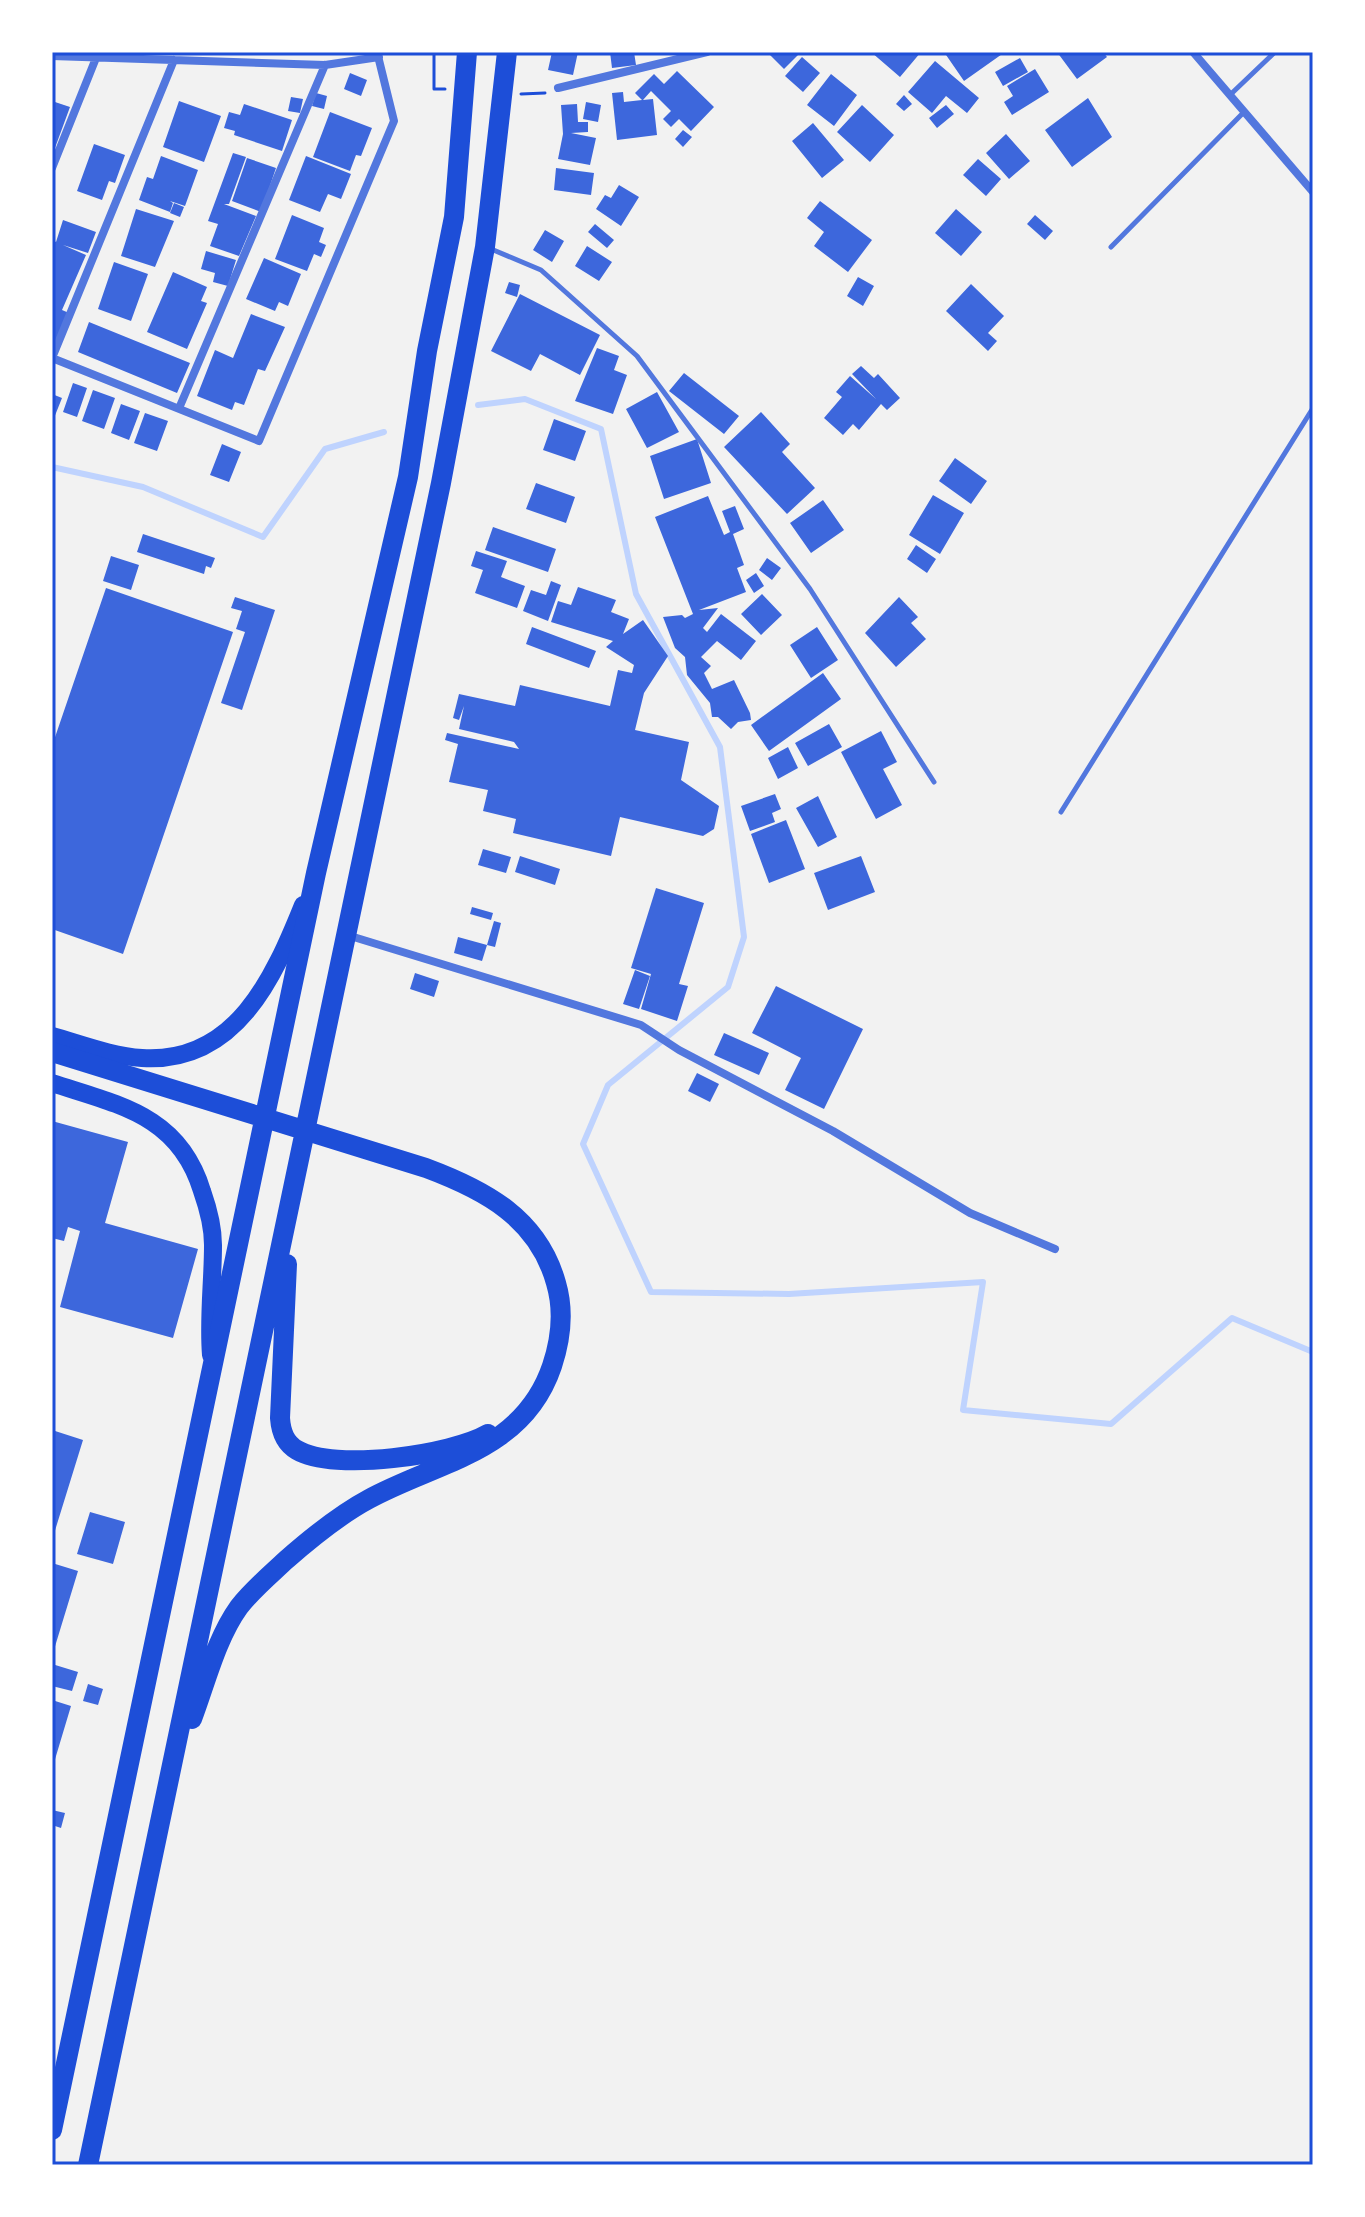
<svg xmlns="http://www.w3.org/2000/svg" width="1365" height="2217" viewBox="0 0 1365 2217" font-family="Montserrat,sans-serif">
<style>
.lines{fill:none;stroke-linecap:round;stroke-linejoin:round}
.stream{stroke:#bfd3fe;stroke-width:6}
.building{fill:#3d67dc}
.path{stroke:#1d4ed8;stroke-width:3}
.service{stroke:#5277de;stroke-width:5}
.minor{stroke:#5277de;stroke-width:8}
.trunk{stroke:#1d4ed8;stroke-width:18}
.motorway{stroke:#1d4ed8;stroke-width:20}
.neatline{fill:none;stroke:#1d4ed8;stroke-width:3}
</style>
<rect width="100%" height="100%" fill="#f2f2f2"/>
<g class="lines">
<!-- stream -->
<path class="stream" d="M478 405 525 399 601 429 636 594 720 747 744 937 728 987 608 1085 583 1144 651 1292 789 1294 983 1282 963 1410 1111 1424 1232 1318 1313 1352
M52 467 143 487 263 537 325 449 384 432"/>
</g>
<!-- building -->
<path class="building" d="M552 52H578L573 75 548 70Z
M610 52H634L636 65 612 68Z
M767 52H801L784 69Z
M871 52H921L900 77Z
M944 52H1005L964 81Z
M1057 52H1103L1107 57 1077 79Z
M802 57 820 73 803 92 785 76Z
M1020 58 1028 72 1003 86 995 72Z
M935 61 979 98 967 113 946 96 932 113 908 92Z
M1035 69 1049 92 1012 115 1004 102 1013 96 1007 86Z
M677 71 714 107 691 131 679 119 671 127 663 119 671 111 651 91 643 100 653 99 657 135 617 140 612 93 623 92 624 102 642 100 635 93 654 74 664 84Z
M350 73 367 80 361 96 344 89Z
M831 74 857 95 834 126 807 105Z
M316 93 327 96 324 109 312 106Z
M904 95 912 104 904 111 896 104Z
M291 97 303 99 300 113 288 111Z
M1088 98 1112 137 1072 167 1045 130Z
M52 101 70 107 52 156Z
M179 101 221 116 204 162 163 147Z
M586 102 601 105 598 122 583 119Z
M244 104 292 120 282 151 234 135 235 131 224 128 229 112 240 115Z
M577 104 578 122H588V132L571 133 596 138 590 165 558 159 563 134 561 105Z
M862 105 894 135 870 162 837 132Z
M946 105 954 114 937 128 929 118Z
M330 112 372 128 361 156 356 155 350 171 313 157Z
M813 123 844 160 822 178 792 141Z
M683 130 692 137 683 147 675 139Z
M1006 134 1030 161 1009 179 986 153Z
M94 144 125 155 115 183 109 181 102 200 77 191Z
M233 153 246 157 229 204H224L256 216 239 256 210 246 218 224 208 221Z
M161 156 198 170 185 206 170 201 173 203 170 212 139 200 147 177 153 179Z
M306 156 351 174 341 199 328 194 320 212 289 200Z
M247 158 276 168 261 212 232 201Z
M978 159 1001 179 986 196 963 175Z
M556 168 594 173 591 195 554 190Z
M619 185 639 197 621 226 596 209 605 195 611 198Z
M820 201 872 240 848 272 814 246 824 232 807 218Z
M174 203 184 207 180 217 170 213Z
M136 209 174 221 155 267 121 256Z
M956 209 982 232 961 256 935 233Z
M292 215 324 228 319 242 326 245 321 257 314 254 307 271 275 259Z
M1035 215 1053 231 1045 240 1027 224Z
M63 220 96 232 88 253 63 245 86 255 62 310 69 313 52 352V240L56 242Z
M595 224 614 240 607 248 588 232Z
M545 230 564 241 552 262 533 250Z
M587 246 612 262 599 281 575 266Z
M206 251 236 260 228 286 213 282 215 273 201 269Z
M264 258 301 274 288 306 279 302 275 311 246 299Z
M114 262 148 274 131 321 98 309Z
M173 272 207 287 201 301 207 303 187 349 147 332Z
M858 277 874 286 863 306 847 296Z
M509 282 520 285 517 297 505 293Z
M971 284 1004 316 988 333 997 341 988 351 946 311Z
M520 294 600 335 580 375 540 354 531 371 491 351Z
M251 314 285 327 265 371 258 369 244 405 235 402 232 410 197 396 215 350 233 358Z
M89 322 190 363 177 393 78 352Z
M597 348 619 356 614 370 627 375 613 414 575 401Z
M861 366 874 378 878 374 900 398 887 410 881 404 859 430 853 424 843 435 824 418 842 397 836 392 850 376 876 399 852 374Z
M684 373 739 416 724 434 669 391Z
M73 383 87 388 77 417 63 412Z
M93 390 115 398 104 429 82 421Z
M657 392 679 432 647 448 626 409Z
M52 394 62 398 52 423Z
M121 404 140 411 129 440 111 433Z
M761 412 790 444 782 452 815 488 787 514 724 447Z
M145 413 168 421 157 451 134 443Z
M554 419 586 431 575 461 543 450Z
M697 439 711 483 664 499 650 456Z
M222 444 241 452 229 482 210 475Z
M955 458 987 481 971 504 939 481Z
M536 483 575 497 566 523 526 509Z
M933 495 964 513 940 554 909 535Z
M708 496 724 535 730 532 722 511 735 506 744 529 733 534 744 565 737 568 746 592 699 610 718 608 703 628 707 632 721 614 756 641 741 660 717 641 701 657 711 666 704 673 712 689 734 680 750 713 751 720 738 722 731 729 718 717H712L710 703 687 675 685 657 675 648 663 617 682 615 685 618 693 614 655 517Z
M823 500 844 530 811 553 790 523Z
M493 527 556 549 548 572 485 550Z
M143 534 215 558 211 568 206 566 204 574 137 552Z
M916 545 936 559 927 573 907 559Z
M476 551 507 561 501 577 525 586 517 608 475 593 483 570 471 566Z
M111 556 139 565 131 590 103 581Z
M767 558 781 568 772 580 759 570Z
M756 573 764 586 754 593 746 580Z
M551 581 561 585 548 621 523 611 531 590 546 595Z
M578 587 616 600 611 612 629 619 623 634 643 620 668 656 644 693 635 730 689 742 681 780 719 806 714 829 703 836 620 817 611 856 513 833 516 819 483 811 488 790 449 782 458 744 445 740 447 733 519 749 514 742 459 729 464 706 459 720 453 718 459 694 515 706 520 685 610 706 618 670 632 673 634 665 606 647 613 641 551 622 558 601 571 605Z
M106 588 233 632 123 954 52 929V746Z
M762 594 782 615 761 635 741 614Z
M235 597 275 610 242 710 221 703 245 632 236 629 242 611 231 608Z
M899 597 918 617 911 623 926 639 896 667 865 633Z
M532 627 596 651 589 668 526 644Z
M817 627 838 660 811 678 790 645Z
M823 673 841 699 769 751 751 725Z
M829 724 842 747 808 766 795 743Z
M881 731 897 762 883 769 902 805 876 819 841 752Z
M788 747 798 768 778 779 768 758Z
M775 794 781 809 772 813 775 822 750 831 741 806Z
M818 796 837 837 818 847 796 808Z
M786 820 805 869 769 883 751 834Z
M483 849 511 857 506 873 478 865Z
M520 856 560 869 555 885 515 872Z
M861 856 875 892 828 910 814 873Z
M656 888 704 903 679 984 688 986 677 1021 641 1009 651 974 631 968Z
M472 907 493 913 491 920 470 914Z
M494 921 501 923 495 947 487 945Z
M458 937 487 945 482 961 454 953Z
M635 970 650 976 639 1009 623 1004Z
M415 973 439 981 434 997 410 989Z
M776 986 863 1029 824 1109 785 1090 801 1058 752 1033Z
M724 1033 769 1053 759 1075 714 1055Z
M697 1073 719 1084 710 1102 688 1091Z
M52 1121 128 1142 105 1223 198 1249 173 1338 60 1307 80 1231 68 1227 64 1241 52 1238Z
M52 1430 83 1440 53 1537H52Z
M90 1512 125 1522 113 1564 77 1554Z
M52 1563 78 1571 53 1653H52Z
M52 1664 78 1672 72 1691 52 1686Z
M88 1684 103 1689 98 1705 83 1701Z
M52 1700 71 1706 53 1766H52Z
M52 1810 65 1813 61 1828 52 1825Z"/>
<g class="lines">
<!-- path -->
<path class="path" d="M434 52V89H445
M521 94 545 93"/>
<!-- service -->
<path class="service" d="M1231 94 1275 52
M1111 247 1244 112
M491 249 541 270 637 356 810 589 934 782
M1061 812 1313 408"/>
<!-- minor -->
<path class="minor" d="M1193 52 1313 192
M52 56 325 65 379 57
M558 88 707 52
M52 168 96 58
M52 358 259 441 394 121 377 52
M52 358 174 60
M180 406 325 65
M347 935 641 1025 679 1050 833 1131 970 1213 1055 1249"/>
<!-- trunk -->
<path class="trunk" d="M52 1036C81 1044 111 1056 142 1058 236 1064 274 977 303 905
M52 1083C119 1105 179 1115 202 1191 208 1208 213 1227 213 1245 213 1282 208 1318 211 1355"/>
<!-- motorway -->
<path class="motorway" d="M52 1052 426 1168C485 1190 538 1218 556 1283 564 1310 561 1339 552 1366 523 1452 439 1461 369 1499 339 1515 311 1538 286 1560 270 1575 252 1590 239 1607 216 1639 206 1682 192 1719
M287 1264 280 1418C281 1432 285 1443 297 1450 334 1472 452 1455 488 1434
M52 2130 316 873 408 477 427 351 454 217 467 52
M88 2165 441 483 485 247 507 52"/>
</g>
<!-- border -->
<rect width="1365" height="2217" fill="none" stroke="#ffffff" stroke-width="108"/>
<rect x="54" y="54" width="1257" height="2109" class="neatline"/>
</svg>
